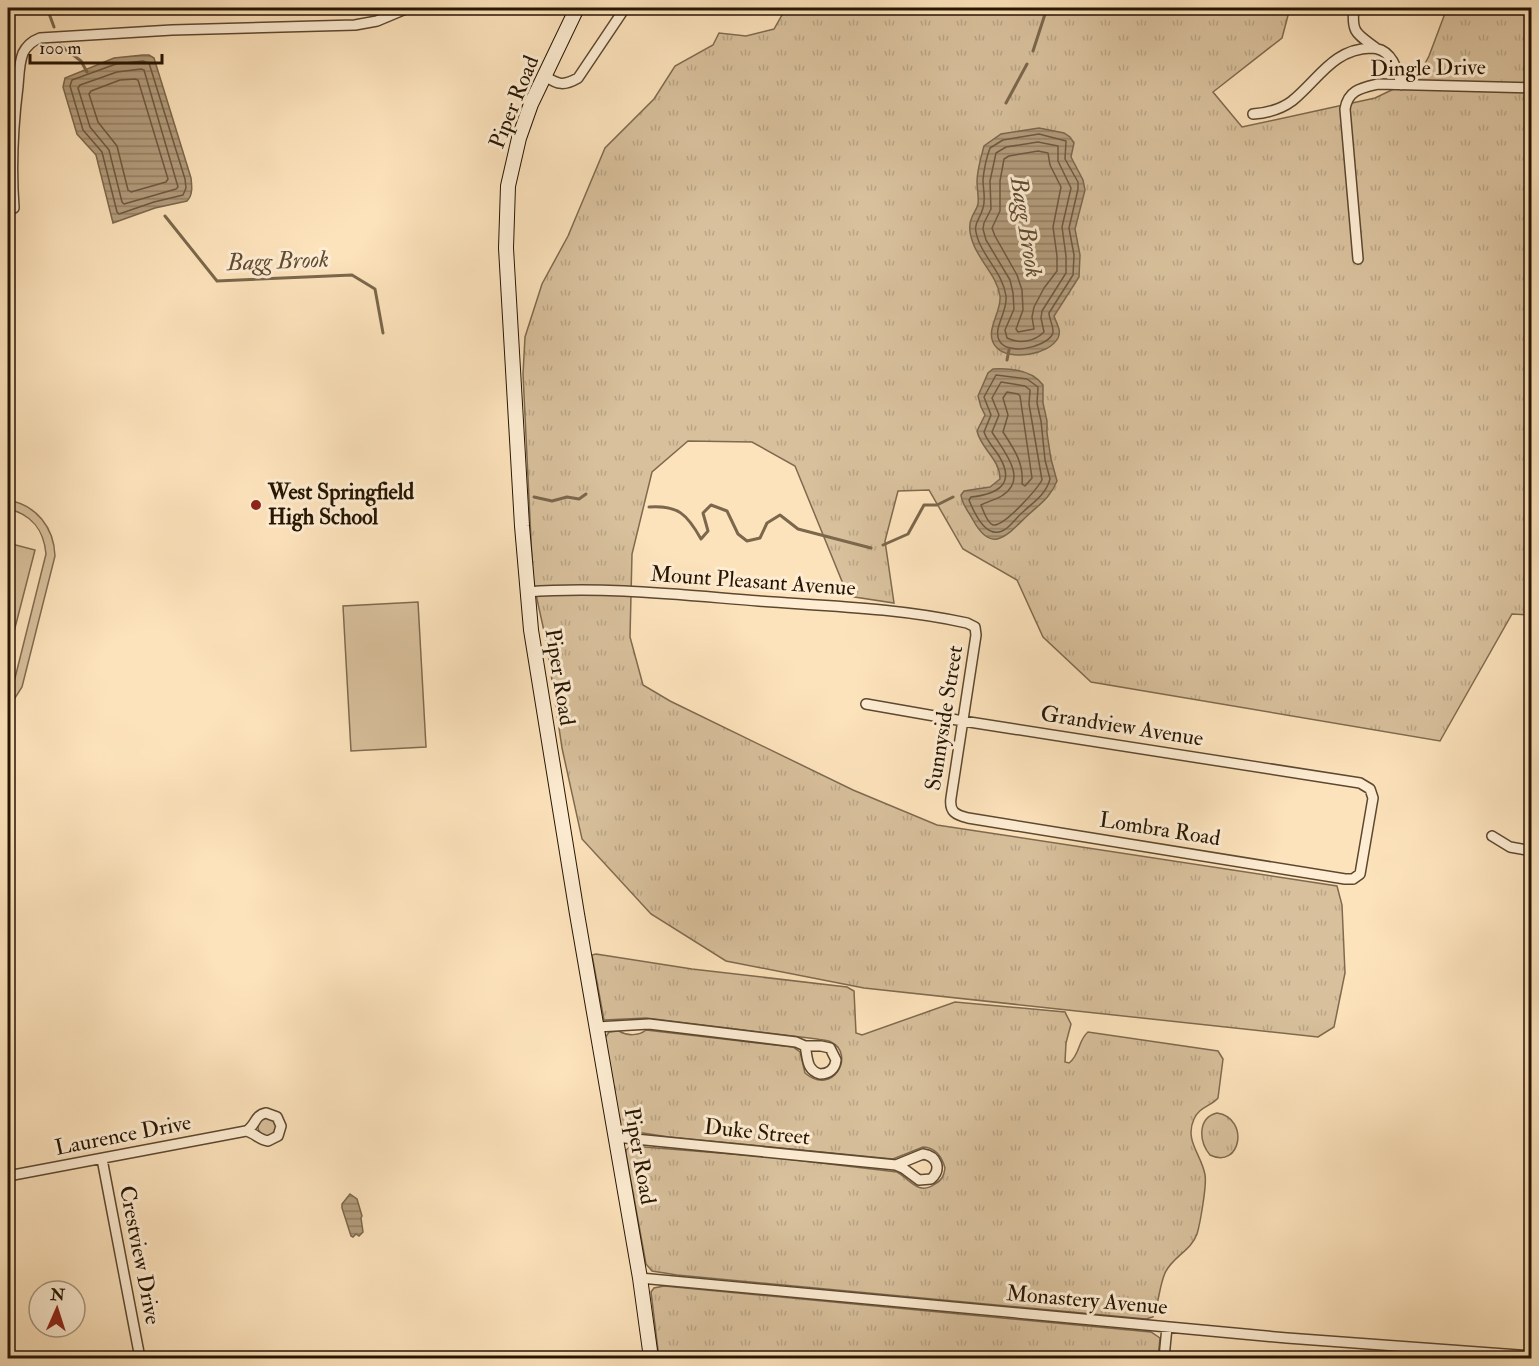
<svg xmlns="http://www.w3.org/2000/svg" width="1539" height="1366" viewBox="0 0 1539 1366" font-family="'IM FELL Double Pica',serif">
<style>
.grass{fill:url(#grass-tufts);stroke:#7f6a4f;stroke-width:1.5}
.garden{fill:#d8c09c;stroke:#7f6a4f;stroke-width:1.5}
.water{fill:url(#water-rules);stroke:#7b674c;stroke-width:1.5}
.lines{fill:none;stroke-linecap:round;stroke-linejoin:round}
.shore{stroke:#6d5940;stroke-width:1.5}
.stream{stroke:#7b674c;stroke-width:3}
.street-casing{stroke:#5c4830;stroke-width:12}
.secondary-casing{stroke:#261502;stroke-width:16}
.street{stroke:#feedd3;stroke-width:9}
.secondary{stroke:#feedd3;stroke-width:14}
.poi-dot{fill:#8f2418;stroke:#feedd3;stroke-width:2}
.labels{text-anchor:middle;dominant-baseline:central;stroke-width:6;stroke-linejoin:round;paint-order:stroke}
.street-label{font-size:22px;fill:#261502;stroke:#feedd3}
.poi-label{font-size:22px;font-weight:bold;fill:#261502;stroke:#feedd3;text-anchor:start}
.water-label{font-size:24px;font-style:italic;fill:#5f4b33;stroke:#feedd3}
</style>
<defs>
<pattern id="grass-tufts" width="24" height="20" patternUnits="userSpaceOnUse" patternTransform="scale(1.5)"><rect width="24" height="20" fill="#d8c09c"/><path d="M3 7l-1-3M5 7V3M7 7l1-3M15 17l-1-3M17 17v-4M19 17l1-3" fill="none" stroke="#b9a485"/></pattern>
<pattern id="water-rules" width="6" height="5" patternUnits="userSpaceOnUse" patternTransform="scale(1.5)"><rect width="6" height="5" fill="#b49d7d"/><path d="M0 2.5h6" fill="none" stroke="#927f64"/></pattern>
</defs>
<rect width="100%" height="100%" fill="#fde3bc"/>
<filter id="stains"><feTurbulence type="fractalNoise" baseFrequency=".00333" numOctaves="4"/><feColorMatrix values="0 0 0 0 .2 0 0 0 0 .09 0 0 0 0 .02 0 0 0 .5 -.17"/></filter>
<radialGradient id="worn" r=".72"><stop offset=".6" stop-color="#630" stop-opacity="0"/><stop offset="1" stop-color="#630" stop-opacity=".3"/></radialGradient>
<!-- grass -->
<path class="grass" d="M786 8H1290L1282 38 1213 92 1242 127 1375 98 1417 78 1429 56 1447 8H1531V615L1512 614 1440 741 1091 682 1043 637 1017 580 963 549 929 490 898 491 885 541 894 603 848 596 795 466 752 442 688 441 652 472 632 554 630 637 643 685 670 701 853 790 937 825 1337 886 1342 905 1345 973 1334 1027 1318 1037 864 988 726 961 651 914 582 839 562 748 546 640 533 581 523 374 525 337 542 284 568 236 605 148 654 99 675 66 713 45 719 33 746 36 774 29Z
M596 954 692 969 847 987 854 991 856 1033 862 1035 955 1002 1065 1012 1071 1024 1066 1043 1065 1062 1069 1063C1080 1055 1078 1040 1088 1032L1218 1051 1223 1059 1218 1098C1210 1107 1199 1107 1194 1119 1184 1141 1202 1155 1205 1175 1207 1185 1200 1224 1197 1234 1191 1251 1172 1257 1165 1273 1159 1287 1159 1303 1153 1317L1146 1319 677 1275 652 1271 646 1264 626 1154V1150L631 1146 770 1157 897 1172C910 1179 918 1196 935 1184 942 1180 944 1176 945 1168 942 1157 935 1147 923 1147L893 1159 669 1137 623 1130 620 1125 605 1038 609 1032 619 1031C627 1036 639 1036 646 1030L793 1047 800 1052 805 1073C833 1097 856 1054 831 1042 827 1040 821 1040 817 1039L646 1018 604 1020 592 955Z
M1217 1113C1250 1118 1241 1170 1210 1155 1199 1142 1197 1118 1217 1113Z
M258 1127a9 9 0 1 1 18 0a9 9 0 1 1-18 0Z
M664 1286 1151 1332 1160 1338 1158 1358H659L651 1292 654 1288Z"/>
<!-- garden -->
<path class="garden" d="M8 500C36 505 54 527 55 556L22 687 8 709V696L15 678 46 554C44 530 31 514 8 509Z
M8 543 35 550 8 655Z
M418 602 426 747 351 751 343 606Z"/>
<!-- water -->
<path class="water" d="M143 55H149L154 58 191 178C192 186 193 195 187 201L155 208 113 223 96 155 77 134 63 87 65 78 114 58Z
M1039 128 1064 133 1070 137 1074 143 1071 157 1083 180 1085 190 1075 229 1080 255 1079 277 1054 316C1056 323 1062 330 1058 338 1049 355 1010 361 997 348 982 333 1002 313 1000 296 997 276 980 262 973 243 970 235 968 225 972 217 974 212 977 209 978 204 979 197 977 189 977 182 977 170 981 157 984 146L1001 134Z
M993 369C1010 368 1032 370 1043 385V403L1047 421V433L1051 459 1057 481C1050 498 1040 504 1027 516 1007 535 992 555 973 520 969 512 962 505 961 495L964 491 990 487 1000 479C1000 459 981 449 977 431L985 415 981 407 978 396 988 373Z
M350 1194 357 1199 362 1216 361 1218 363 1232 359 1236 356 1234 353 1237 351 1236 342 1208V1204Z"/>
<g class="lines">
<!-- shore -->
<path class="shore" d="M143 61 149 63 185 179 186 188 183 195 154 202 119 214 117 212 102 152 83 130 70 86 72 80 116 64Z
M141 69 144 70 178 187 176 189 124 204 122 202 109 150 90 127 78 88 80 85 117 72Z
M135 79 138 80 168 179 166 182 131 192 128 190 117 146 98 122 89 94 91 91 120 80Z
M1039 134 1066 141 1065 159 1078 182V189L1069 228 1074 255 1073 275 1049 313C1049 320 1056 330 1052 335 1044 348 1006 356 999 340 993 327 1008 312 1006 296 1003 275 987 261 979 242 971 222 979 223 983 208 986 199 983 189 983 180 984 169 986 159 990 148L1003 140Z
M1038 142 1058 146V161L1071 188 1062 227 1066 256V273L1042 311 1041 318 1044 332C1034 342 1019 344 1007 338L1005 330 1014 309 1013 293 1010 280 986 240 983 229 984 223 991 209 990 181 996 153 1006 147Z
M1038 151 1048 153 1050 165 1061 187 1053 227 1057 256V271L1044 288 1034 307 1032 317 1034 329 1018 332 1016 329 1023 310 1022 290 1017 275 995 236 992 228 1000 211V181L1004 159 1009 156Z
M996 375 1027 379 1038 387 1037 403 1041 421 1045 460 1050 479C1046 494 1035 501 1024 511 1018 516 1013 523 1007 528 988 543 975 515 969 500L971 497C998 494 1016 484 999 456 994 448 987 441 984 432L991 415 984 397Z
M1001 382 1025 386 1030 390 1029 404 1042 480C1037 489 1004 527 993 525 987 523 983 510 981 505 988 501 996 500 1003 495 1029 478 1002 449 992 432L999 415 992 398Z
M1007 392 1018 394 1020 396 1032 478 1025 486 1022 484C1024 463 1014 449 1003 432L1008 415 1003 398Z"/>
<!-- stream -->
<path class="stream" d="M47 8 54 27
M60 45 81 61 87 72
M1033 51 1047 8
M1006 103 1027 64
M165 216 217 281 352 275 375 289 383 333
M1007 360 1009 350
M534 497 552 501 567 497 579 499 586 494
M649 507C678 505 687 514 701 539L708 531 703 513 711 505 727 511 738 534 747 541 760 538 767 523 780 515 798 529 871 548
M883 545 908 534 924 505H937L953 497"/>
<defs>
<path id="street" d="M1354 8C1351 33 1357 34 1376 48
M545 76C558 85 564 86 578 78L625 8
M1253 114C1267 113 1280 110 1292 101 1319 79 1333 49 1371 48 1391 48 1398 69 1401 85
M14 208C11 167 13 126 18 86 19 75 19 63 23 53 27 45 32 41 40 38L172 30 355 25 377 21 408 8
M1358 259 1345 109C1348 90 1361 88 1378 84L1532 88
M527 592C604 586 682 595 759 601 828 606 899 608 967 623L975 627 976 635 951 798C949 812 956 815 968 818L1345 879H1353L1360 874 1373 798 1370 789 1360 783 963 721 866 704
M1492 836 1510 847 1532 851
M597 1027 649 1024 796 1042 805 1046
M805 1046H821L830 1048 836 1060C835 1069 829 1074 820 1074 806 1070 808 1058 805 1046Z
M266 1113 277 1117 281 1126 278 1136 268 1141C259 1140 255 1133 246 1131 256 1126 254 1115 266 1113Z
M615 1137 896 1165
M923 1154C937 1156 942 1169 931 1179L919 1180 903 1168 896 1165Z
M102 1159 140 1358
M8 1176 246 1131
M640 1278 1287 1338 1532 1356
M1164 1358 1167 1327"/>
<path id="secondary" d="M577 8 531 104 519 138 508 186 506 248 522 526 531 630 577 914 640 1278 651 1358"/>
</defs>
<!-- street casing -->
<use href="#street" class="street-casing"/>
<!-- secondary casing -->
<use href="#secondary" class="secondary-casing"/>
<!-- street -->
<use href="#street" class="street"/>
<!-- secondary -->
<use href="#secondary" class="secondary"/>
</g>
<!-- markers -->
<circle class="poi-dot" cx="256" cy="505" r="6"/>
<g class="labels">
<!-- street labels -->
<g class="street-label">
<text transform="translate(1428 68) rotate(-1)">Dingle Drive</text>
<text transform="translate(514 102) rotate(-68)">Piper Road</text>
<text transform="translate(753 581) rotate(4)">Mount Pleasant Avenue</text>
<text transform="translate(560 677) rotate(81)">Piper Road</text>
<text transform="translate(944 718) rotate(-81)">Sunnyside Street</text>
<text transform="translate(1122 726) rotate(9)">Grandview Avenue</text>
<text transform="translate(1160 829) rotate(9)">Lombra Road</text>
<text transform="translate(757 1132) rotate(6)">Duke Street</text>
<text transform="translate(123 1135) rotate(-11)">Laurence Drive</text>
<text transform="translate(640 1156) rotate(80)">Piper Road</text>
<text transform="translate(140 1255) rotate(79)">Crestview Drive</text>
<text transform="translate(1087 1300) rotate(5)">Monastery Avenue</text>
</g>
<!-- poi labels -->
<g class="poi-label">
<text x="268" y="492">West Springfield<tspan x="268" dy="25">High School</tspan></text>
</g>
<!-- water labels -->
<g class="water-label">
<text transform="translate(1026 227) rotate(81)">Bagg Brook</text>
<text transform="translate(278 261) rotate(-2)">Bagg Brook</text>
</g>
</g>
<!-- margin -->
<rect width="1539" height="1366" fill="none" stroke="#fde3bc" stroke-width="30"/>
<rect x="9" y="9" width="1521" height="1348" fill="none" stroke="#261502" stroke-width="3"/>
<rect x="15" y="15" width="1509" height="1336" fill="none" stroke="#261502" stroke-width="1.5"/>
<!-- north arrow -->
<g transform="translate(57 1309) rotate(3)"><circle r="28" fill="#feedd3" stroke="#a8977f" stroke-width="1.5"/>
<path d="M0-4.5L10 22L0 15L-10 22Z" fill="#8f2418"/>
<text y="-9" font-size="16" font-weight="bold" text-anchor="middle" fill="#261502">N</text>
</g>
<!-- scale -->
<path d="M30 54v9h132v-9" fill="none" stroke="#261502" stroke-width="3"/>
<text x="39" y="54" font-size="18" fill="#261502" stroke="#feedd3" stroke-width="4.5" paint-order="stroke">100 m</text>
<rect width="100%" height="100%" filter="url(#stains)"/>
<rect width="100%" height="100%" fill="url(#worn)"/>
</svg>
